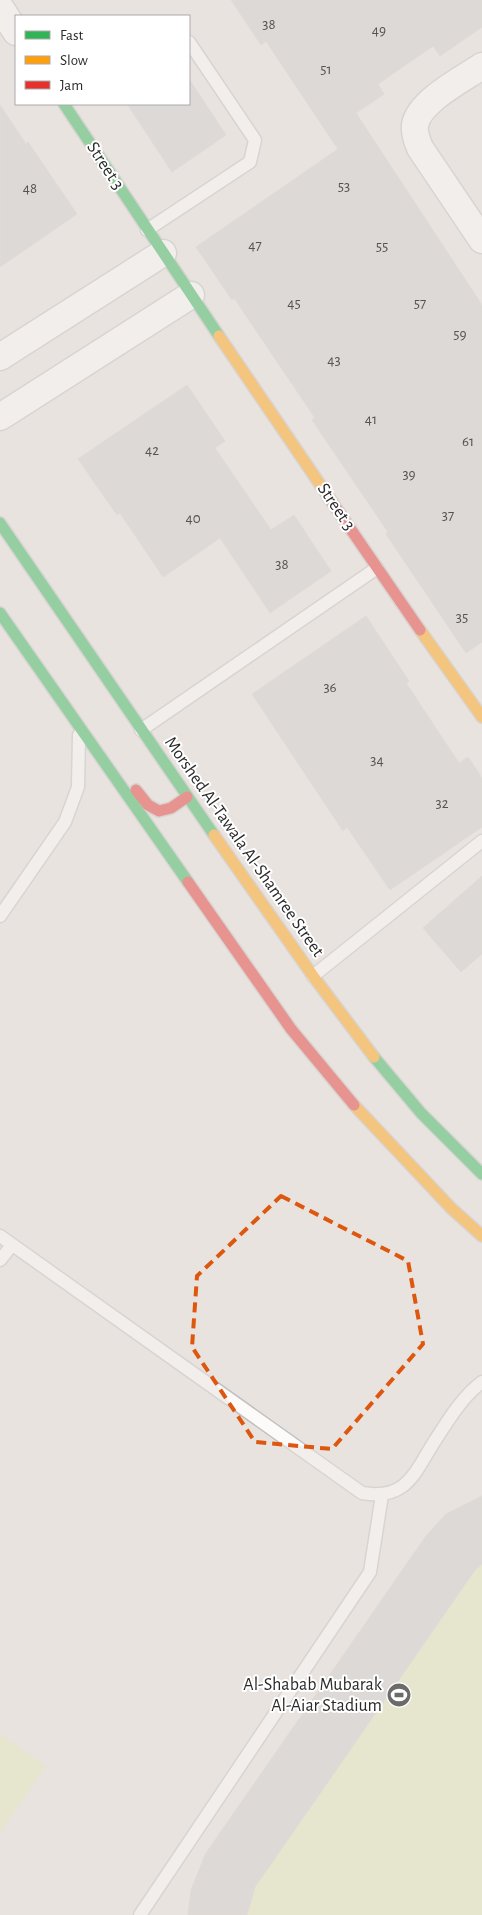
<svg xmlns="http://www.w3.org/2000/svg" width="482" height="1915" viewBox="0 0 482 1915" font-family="'Alegreya Sans',sans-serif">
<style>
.pitch{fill:#dfe8b5}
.building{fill:#cfccc9;stroke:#d4cfcc}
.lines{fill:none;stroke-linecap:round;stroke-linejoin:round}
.lane-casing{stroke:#c2c1c1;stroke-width:15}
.street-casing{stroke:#c2c1c1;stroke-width:29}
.fast-casing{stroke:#c2c1c1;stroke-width:14}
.slow-casing{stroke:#c2c1c1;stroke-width:14}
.jam-casing{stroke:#c2c1c1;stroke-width:14}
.lane{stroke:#fcfbfa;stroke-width:12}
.street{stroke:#fcfbfa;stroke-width:26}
.fast{stroke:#30b455;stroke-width:11}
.slow{stroke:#ff9f0a;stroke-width:11}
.jam{stroke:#e5322d;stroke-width:11}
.marked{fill:none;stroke:#de570e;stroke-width:4;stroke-dasharray:10 6;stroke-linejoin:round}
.labels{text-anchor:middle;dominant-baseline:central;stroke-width:4;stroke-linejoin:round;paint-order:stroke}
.number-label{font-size:15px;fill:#545352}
.street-label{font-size:18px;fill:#2a2a2a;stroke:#fff}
.poi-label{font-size:18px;fill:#2a2a2a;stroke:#fff;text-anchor:end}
</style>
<rect width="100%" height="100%" fill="#e9e3e0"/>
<!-- pitch -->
<path class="pitch" d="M482 1496V1915H188L191 1890 206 1853 426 1536 446 1514Z
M0 1734 46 1766 0 1833Z"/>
<!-- building -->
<path class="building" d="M231 0H482V27L440 56 433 46 378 84 384 94 356 113 482 305V642L466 653 386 534 388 532 312 420 315 418 234 298 232 300 196 247 338 149 266 41 261 45Z
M189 79 226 135 172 172 127 104H189Z
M0 105 26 144 28 142 77 214 0 267Z
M187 385 225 441 215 448 271 530 294 515 331 571 270 613 220 538 163 577 120 513 117 515 78 459Z
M366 616 409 681 406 683 459 763 468 757 482 778V827L390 890 347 827 343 831 252 694Z
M482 876V954L461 972 423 928Z
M482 1496V1564L475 1570 255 1887 247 1915H188L191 1890 206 1853 426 1536 446 1514Z"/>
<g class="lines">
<defs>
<path id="lane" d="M147 230 250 162 255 140 189 42
M141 730 377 568
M0 916 65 822 78 787 79 735
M313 976 482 841
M0 1236 362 1493C408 1501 415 1471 436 1439 449 1419 463 1396 482 1382
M0 1260 12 1245
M140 1915 370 1572 382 1495"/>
<path id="street" d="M0 7 16 32
M482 66C463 79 419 101 415 125 414 133 417 141 420 148L482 240
M0 357 163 253
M0 417 191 295"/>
<path id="fast" d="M64 104 219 336
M0 523 214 835
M0 613 188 882
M374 1057 421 1113 482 1174"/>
<path id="slow" d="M219 336 332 502
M420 630 482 717
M214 835 313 976 374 1057
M354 1105 451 1208 482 1236"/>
<path id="jam" d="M332 502 420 630
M136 790 148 805 159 811 171 808 187 797
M188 882 291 1029 354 1105"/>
</defs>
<!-- lane casing -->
<use href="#lane" class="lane-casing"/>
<!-- street casing -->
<use href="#street" class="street-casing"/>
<!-- fast casing -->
<use href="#fast" class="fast-casing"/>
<!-- slow casing -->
<use href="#slow" class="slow-casing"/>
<!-- jam casing -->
<use href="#jam" class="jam-casing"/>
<!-- lane -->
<use href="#lane" class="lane"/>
<!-- street -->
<use href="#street" class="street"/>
<!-- fast -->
<use href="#fast" class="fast"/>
<!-- slow -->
<use href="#slow" class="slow"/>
<!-- jam -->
<use href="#jam" class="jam"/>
</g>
<!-- marked area -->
<path d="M0 0H482V1915H0ZM281 1196 408 1261 423 1344 332 1449 255 1442 192 1347 197 1276Z" fill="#e9e3e0" fill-opacity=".55" fill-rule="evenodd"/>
<path class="marked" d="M281 1196 408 1261 423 1344 332 1449 255 1442 192 1347 197 1276Z"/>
<!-- icons -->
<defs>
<symbol id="stadium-disc" viewBox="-11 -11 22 22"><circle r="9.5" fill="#6d6b6a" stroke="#fff"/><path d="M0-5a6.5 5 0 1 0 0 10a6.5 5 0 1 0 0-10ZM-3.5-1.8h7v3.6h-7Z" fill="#fff"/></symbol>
</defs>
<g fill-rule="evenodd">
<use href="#stadium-disc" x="385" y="1681" width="28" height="28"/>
</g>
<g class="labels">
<!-- number labels -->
<g class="number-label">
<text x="269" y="24">38</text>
<text x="379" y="30">49</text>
<text x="326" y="69">51</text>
<text x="344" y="186">53</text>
<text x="30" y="188">48</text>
<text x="255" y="245">47</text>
<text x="382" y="246">55</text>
<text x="294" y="303">45</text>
<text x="420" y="303">57</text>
<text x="460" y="334">59</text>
<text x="334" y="360">43</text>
<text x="371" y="419">41</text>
<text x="468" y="441">61</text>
<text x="152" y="450">42</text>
<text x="409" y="474">39</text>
<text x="448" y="515">37</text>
<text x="193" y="518">40</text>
<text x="282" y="564">38</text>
<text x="462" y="617">35</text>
<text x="330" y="687">36</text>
<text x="377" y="760">34</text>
<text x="442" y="803">32</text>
</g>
<!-- street labels -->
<g class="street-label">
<text transform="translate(105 166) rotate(57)">Street 3</text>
<text transform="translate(336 507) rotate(56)">Street 3</text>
<text transform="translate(244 847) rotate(55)">Morshed Al-Tawala Al-Shamree Street</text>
</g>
<!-- poi labels -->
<g class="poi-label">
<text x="382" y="1685">Al-Shabab Mubarak<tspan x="382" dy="21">Al-Aiar Stadium</tspan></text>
</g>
</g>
<!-- legend -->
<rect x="15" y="15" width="175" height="90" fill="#ffffff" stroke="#aaaaaa"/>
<rect x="25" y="31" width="25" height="8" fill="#30b455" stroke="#aaaaaa"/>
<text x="60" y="40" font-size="15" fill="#2a2a2a">Fast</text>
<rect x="25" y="56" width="25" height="8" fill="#ff9f0a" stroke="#aaaaaa"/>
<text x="60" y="65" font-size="15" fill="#2a2a2a">Slow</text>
<rect x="25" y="81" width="25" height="8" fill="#e5322d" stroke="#aaaaaa"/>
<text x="60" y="90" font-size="15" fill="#2a2a2a">Jam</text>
</svg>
